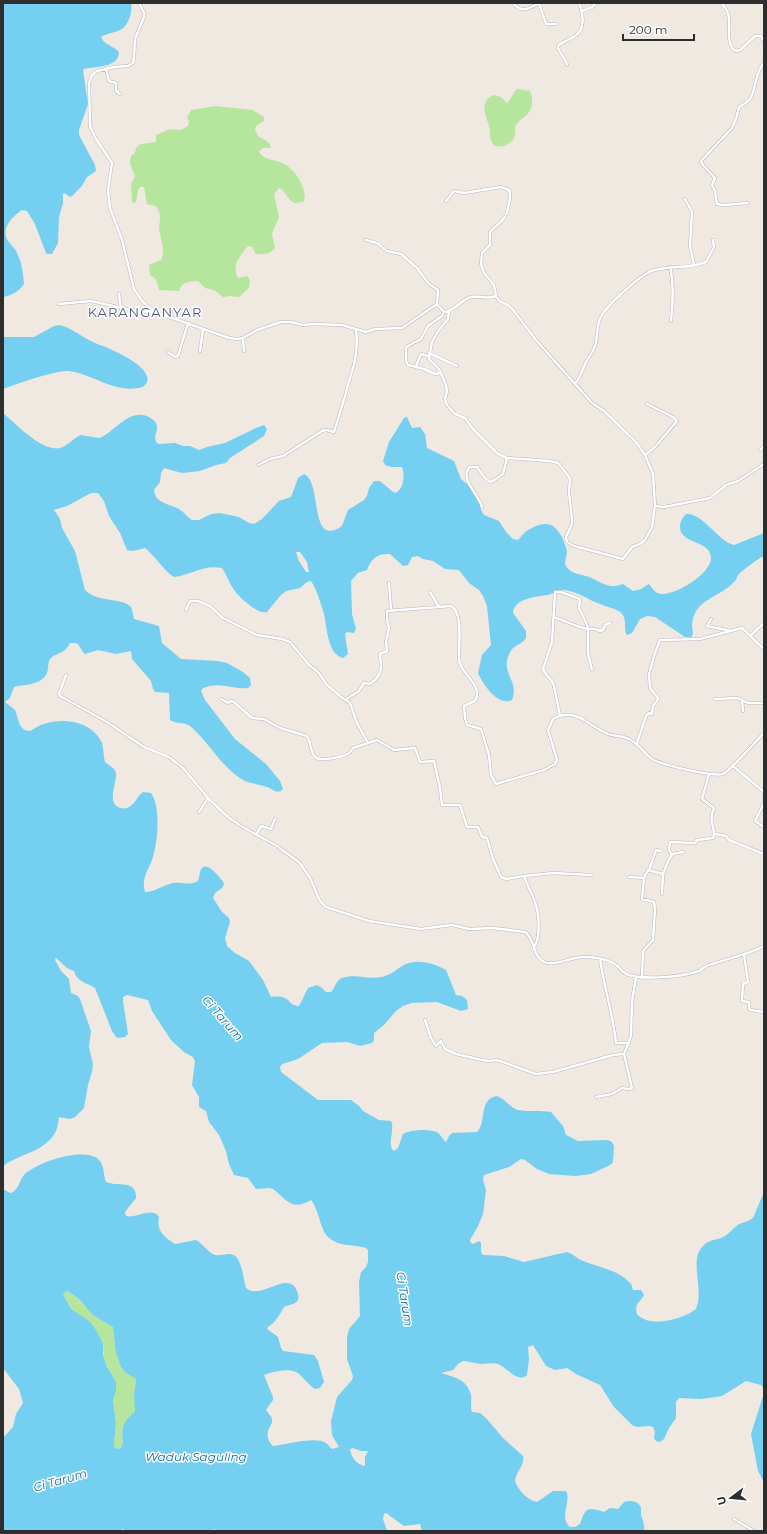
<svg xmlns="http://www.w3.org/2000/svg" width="767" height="1534" viewBox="0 0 767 1534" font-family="Montserrat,sans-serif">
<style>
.green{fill:#b6e59e}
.water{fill:#75cff0;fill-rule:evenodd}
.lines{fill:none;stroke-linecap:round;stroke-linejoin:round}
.minor-casing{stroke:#b4b7c1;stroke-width:3.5}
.minor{stroke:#fff;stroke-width:2.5}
.labels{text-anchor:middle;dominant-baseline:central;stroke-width:3;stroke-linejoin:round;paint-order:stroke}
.water-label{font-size:12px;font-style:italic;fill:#0d6fa3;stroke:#fff}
.quarter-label{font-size:13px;letter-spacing:1px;fill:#4d5680;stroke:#fff}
</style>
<rect width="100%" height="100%" fill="#efe9e1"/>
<!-- green -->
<path class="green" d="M517 89 530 91C533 97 533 106 529 112 527 116 519 120 516 125 514 128 516 132 515 135 514 143 503 148 495 146 490 141 490 137 490 131 488 118 477 104 493 95L501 97 507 103C512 99 512 93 517 89Z
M215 106 253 110 264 117V121L257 125 255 129 258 136C264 140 270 141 271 148H263L259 151C263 161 276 159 284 164 296 170 304 185 305 198L303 202 294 203C287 199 286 191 279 188L274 194 279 217 272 234 275 248C270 254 263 255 256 254L252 247 248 246C240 256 231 265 238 278L247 276 250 280 249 288 239 297 230 296 223 297 214 290 205 288 198 281C188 282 182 281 179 291L159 290 156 279 150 275 149 265 161 260C165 250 162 244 160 234 157 223 164 218 156 206L147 204 144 187H140L138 190 136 203 132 202 131 184 135 176 130 164 131 156 135 153 136 148 141 144 156 142V135C169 130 166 128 181 130L188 126 189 121 187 118 191 110Z
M65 1291H68L113 1327 115 1333 136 1379 134 1396 136 1407 135 1413C113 1428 128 1441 120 1449L115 1448 114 1444 116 1423 113 1400 115 1393 111 1374 104 1360 103 1343 88 1320 71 1309 63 1294Z"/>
<!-- water -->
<path class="water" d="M3 3H131C133 11 129 24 122 29 115 33 107 33 101 37 104 45 114 46 119 52 119 68 96 66 84 69L83 70 88 104 79 130V135L95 165 96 171 87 177 82 186 72 196 70 197 64 193 63 194V203L59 217 58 243 52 254H47L46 253 35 224 27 211 22 210C13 216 0 228 8 241 11 245 15 248 17 253 22 263 23 273 24 284 18 292 13 295 3 297Z
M59 325C70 327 79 335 89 340 95 343 102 346 108 348 119 353 152 368 147 382 146 385 142 388 138 388 114 393 91 373 68 371 56 370 16 384 3 389V337H34L54 326Z
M3 413C16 424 42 452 60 448 68 446 73 438 81 435L99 438 102 437C117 429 130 408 149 417 152 419 155 421 156 423 160 431 151 437 158 444L175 443 183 446H190L199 450 207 447 225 443 256 428 264 425 267 429 264 436 230 458 226 463 216 465 200 471 182 473 164 468 161 473 160 482 154 490C155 503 169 504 179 509 184 512 187 517 192 520H199L211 514 220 513 239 517 249 523 254 524 262 519 279 501 291 497 298 478 304 474C323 482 308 549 342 526L348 510 364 500 367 496 369 488 374 481H380L393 492 396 493C404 487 405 476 402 467H391L385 465 383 461 389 442 404 418 407 417 412 428 420 427 425 434 427 448 454 461 461 479 469 486 479 500 481 510 484 515 499 521 506 532 513 539 518 540C522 536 525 531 530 529 546 520 555 523 563 539 564 543 566 547 567 551 567 555 565 559 565 564 569 574 580 574 589 577 597 580 603 585 611 586 615 587 619 585 623 584L633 591 641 589 649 584C653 589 655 594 663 594 677 594 710 574 711 559 712 539 678 545 680 525 681 520 683 517 686 514 702 512 718 541 734 545L764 533V556C759 558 743 570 739 574 736 577 737 580 734 582 720 598 694 598 692 625 692 628 693 631 693 634L691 637H685L655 617 647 616 640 619 632 633 627 635C623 628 628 618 620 612 615 608 606 607 600 604 588 600 576 590 563 590 557 590 553 594 548 595 536 597 514 598 513 613L526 631V638C522 645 514 644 510 652 499 674 520 680 512 700 498 707 483 684 478 673L482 655 491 645 487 606 483 596 479 590 469 583 459 570 445 569 433 561 423 559 418 556 412 557 408 565 403 566 390 554C377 553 371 559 367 570L358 573 351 581 352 614 356 629 354 633 347 632 345 634 348 654 343 658C327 654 327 626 324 614 321 604 317 590 311 581L307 582 300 588 286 591 280 596 267 612C257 614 240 598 234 590 229 583 227 575 222 568 204 564 191 575 174 577 165 572 155 556 145 548L133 551 127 550 120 533 109 516 104 501 98 493H91L67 506 54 510 60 519 62 528 75 551 85 590C97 603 122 597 131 607 133 611 133 616 134 619L159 626 162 643 181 659 218 661 227 663 243 672 250 678 251 685 248 688C232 690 222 681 203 688L201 691 205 700 235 739 266 764 280 781 283 789C277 795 273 789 267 787 259 784 251 784 243 780 221 767 209 742 190 726 183 721 177 725 170 720L169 693 155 692 153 689 151 681 132 659 131 651 116 654 98 650 85 654 83 652 78 644 75 643H70C68 647 66 650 62 652 58 654 54 655 51 658 47 662 49 668 47 673 41 686 24 684 14 687L10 698 5 702 15 710 20 725 24 730 30 731C34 729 39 725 44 724 64 717 93 722 102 743 104 749 103 756 105 762 108 765 115 768 116 773 117 782 107 801 118 807 121 808 124 809 127 808 135 805 137 796 143 792L151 793C161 807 158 843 152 860 148 871 141 878 145 892 155 892 163 885 173 883 181 882 190 886 198 881 200 877 199 871 202 868 208 861 221 879 224 883L223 887 215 893 213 898 222 912 229 918 230 922 225 938 227 946 235 953 249 961 263 980 271 997C292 994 287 1006 299 1006L308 988 317 985 322 988 326 992H331C335 988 336 980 342 978 355 973 369 980 382 977 391 975 397 969 404 965 416 958 435 963 446 970L456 995 462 996 467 1000 468 1009 461 1011 437 1002 411 1003 403 1006 396 1011 384 1025 374 1033V1040L372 1043 360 1046 347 1042 322 1043 298 1059 282 1064 280 1067 281 1072 318 1100H351L359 1106 363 1111 379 1120 391 1121C395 1130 388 1140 392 1149L394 1151 398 1148 403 1134C410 1130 430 1128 438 1133 441 1135 443 1140 446 1142L449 1136 452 1133 477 1132C487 1122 478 1101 496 1096 507 1099 509 1108 518 1110 528 1112 540 1110 551 1112L563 1126 566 1135 578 1141 608 1140 612 1142 614 1146 613 1162 610 1165 591 1174 575 1176 549 1174 537 1169 525 1160 521 1159 509 1167 484 1175 483 1180 486 1190 483 1214 478 1226 470 1240V1242L473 1244 479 1241 481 1243V1252L483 1255 504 1256 524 1262 567 1252C574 1254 577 1259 583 1261 598 1267 618 1270 629 1282 632 1284 632 1287 633 1290H641L644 1295C640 1303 634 1303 637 1314 650 1329 683 1319 696 1309 705 1288 687 1259 705 1244 711 1239 719 1240 725 1236 730 1233 734 1227 739 1224 744 1222 749 1221 753 1218L764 1192V1389L761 1385 746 1381 722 1396 701 1399 679 1398 676 1402V1418L669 1428 664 1439 660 1442 656 1441 654 1438 655 1432 653 1427 649 1426 637 1427 632 1425 614 1407 600 1385 576 1374 567 1368 555 1370 546 1366 533 1345 528 1347 529 1359 527 1375C518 1383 509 1370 500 1365 494 1362 489 1364 482 1364 475 1364 469 1361 463 1361L458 1364 453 1370 441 1373C454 1377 467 1379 471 1395 472 1401 470 1406 472 1412L480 1413 486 1418 503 1438 523 1456C525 1466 516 1471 515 1481 518 1490 527 1500 537 1502L553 1491H566C572 1502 558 1517 570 1527H575L580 1524C586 1507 587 1507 604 1512L610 1508 618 1509 624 1502C630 1500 639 1501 641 1508 641 1511 641 1513 641 1515 643 1522 645 1524 644 1531H422L420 1524 404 1526 386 1513 384 1514 383 1519 387 1531H218L214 1529 211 1531H126L123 1529 119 1531H3V1438L13 1427 16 1414 23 1403 19 1389 3 1368V1189L10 1193C18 1192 19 1181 24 1175 37 1162 83 1147 98 1159 105 1165 103 1175 106 1182 117 1187 137 1179 136 1198L125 1212 126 1216C136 1219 152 1206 159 1217 156 1231 164 1237 175 1244L196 1240C203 1244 207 1251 213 1254 218 1257 224 1254 229 1254 242 1253 243 1279 246 1288 261 1302 290 1266 298 1294 301 1304 291 1304 284 1307 280 1314 276 1322 268 1327L267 1329 278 1337 281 1348 283 1351 314 1355 318 1361 324 1382 320 1388 315 1389C308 1385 302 1375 296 1372 287 1368 272 1372 264 1375L273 1397V1400L266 1410 272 1418V1423C266 1431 266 1440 273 1446 286 1445 315 1436 326 1443 329 1445 329 1447 332 1449L339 1447 332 1435 331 1421 337 1397 352 1380 353 1376 347 1359V1337L349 1329 360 1316 359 1282 361 1272 366 1267 368 1262V1250L366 1248C357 1245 347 1246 338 1243 317 1235 323 1216 311 1200 292 1211 288 1201 273 1189L270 1188 256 1189 248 1178 234 1175 229 1164 226 1151 219 1135 209 1122 206 1111 199 1107V1097L192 1085 195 1061 193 1057 184 1052 171 1040 152 1011 148 1000 127 995 123 997V1001L128 1034 125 1037 117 1038 112 1031 95 988C86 982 78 983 74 971L67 968 56 958 55 960 61 971 69 979 71 993 78 996 80 999 91 1031 89 1047 93 1064 92 1072 88 1085 84 1108 75 1117 70 1119 59 1117C58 1122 58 1128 55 1133 44 1152 19 1154 3 1166ZM296 552H300L307 562 309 572H306L299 561ZM68 1291 80 1300 93 1315 113 1327 116 1352 121 1367 125 1372 136 1379 134 1396 135 1412C113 1428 128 1441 120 1449L115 1448 114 1444 116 1423 113 1400 116 1391V1382L106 1365 103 1354V1343L94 1327 88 1320 71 1309 63 1294 65 1292ZM353 1448 361 1451H368L365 1457V1466C357 1465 351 1457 350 1449Z
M764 1393V1482L758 1471 751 1434Z"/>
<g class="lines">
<defs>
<path id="minor" d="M139 3 144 13V17L135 39 134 58 133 63 128 66 114 67 97 71 92 75 89 83 90 126 96 139 112 163 108 190 110 208 122 240 134 289 142 301 155 312 229 338 237 339 243 338 257 330 281 322H291L303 325 313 324 342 325 366 332 375 329 402 328 437 304 442 310 446 312C456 309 461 300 471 297 479 295 487 300 496 296L499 301 508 305 513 310 536 340 592 403 604 411 636 442 645 455 653 474 655 506 664 507 710 498 726 485 738 481 764 464
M513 3C521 13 529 9 539 3
M539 3 546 24H556
M721 3C737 18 723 34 733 49L736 51 740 50 755 36H761L764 42
M582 11 592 7 596 3
M567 65C566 58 558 53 558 46 563 41 570 40 575 36 586 29 583 13 579 3
M106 69 109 81 116 83V91L120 94
M685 199 692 212 690 246 694 265
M446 201 454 191 464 193 501 187 509 190C511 195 510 198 509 203 506 221 502 220 490 232V245L482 253 481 264 484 273 494 285 496 296
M748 203 724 205 717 204 715 191 712 185 715 178 703 165 701 161 732 128 736 119 739 107C755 99 752 93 757 77 758 72 761 67 764 62
M366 240 377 243 387 251 401 254 417 268 428 283 438 290 437 304
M670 267C674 284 673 303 671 321
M119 294 121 309
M59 304 91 301 140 312H155
M449 311 448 319 438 331 432 342 429 359 439 369 446 385 447 391 445 399 447 405 455 414 465 418 473 429 498 454 507 458 550 461 558 463 567 474 570 479 569 492 572 519V524L566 537 567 542 574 546 623 559 632 547 640 544 645 540 652 527 655 506
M243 338 244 351
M200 351 203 329
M168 352 175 357 178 356 188 323
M429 353 457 366
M416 366 421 354 428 356
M440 373 435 374 424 369 408 365 406 361V347L421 339 428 326 442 316 444 312
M575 384C581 376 582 370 586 362 590 356 594 350 596 343 597 335 597 326 600 319 604 307 638 278 649 272 667 264 689 270 706 262L714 247 713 240
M760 450 764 446
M645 455 655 447 677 421 673 417 647 404
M258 465 270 459 283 456 322 431 326 430 334 432 346 393C347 386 349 381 351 375 356 360 358 345 356 330
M482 507C480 496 458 478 470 467H477L484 477 490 482 493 481 503 474 507 458
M389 583 391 609
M430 592 439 607
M186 610 190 601H198L210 606 223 618 257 635 282 639 290 642 309 665 318 672 327 685 340 696 350 703 357 723 368 743 377 740 394 750 415 748 420 762 434 761 440 788 442 805H460L467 827H478L482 837 487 838 493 859 501 877 506 879 524 876C527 885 532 893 535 902 539 913 541 938 534 947
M554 617C565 621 577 627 588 629 593 629 596 628 600 631L603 630 605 625 610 623
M711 619 707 626 731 631
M750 636 764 623
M66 675 59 694 60 696 107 722 144 747 169 757 183 768 208 798 228 817 241 826 277 846 300 863 310 878 320 901 326 907 369 921 421 929 452 925 469 929 493 928 525 932C535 938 532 956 544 962 554 967 573 956 585 957 595 957 606 959 615 964 620 968 623 974 629 975 646 980 682 977 699 971 701 970 704 967 706 966 726 959 746 955 764 946
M221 699 228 703 231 701 234 702 252 718 264 719 280 728 307 736C311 742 310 752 315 757 320 762 344 757 349 753 351 752 352 750 353 748L368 743
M715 699 738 698 748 703H764
M345 700 359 691 364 683 370 684C378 679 382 673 381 663 381 660 379 657 380 654L387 651 386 642 389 628 387 620V611L451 606C464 613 458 647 459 660 461 675 484 685 475 701L464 706 465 718 467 725 481 729 489 755 491 775 496 784 544 770 555 764 557 760 548 730 553 719C576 706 588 726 606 733 613 737 621 735 629 739 639 744 644 753 652 759 662 765 713 777 723 774 729 772 758 739 764 733
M742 700 743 711
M560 716 554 686C552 679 545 675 543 669L552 642 555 592H561L580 599 579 608 588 627V653L592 670
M637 743 646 716 649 713 652 714 653 706 657 701 658 698 650 688 649 674 655 653 660 640 700 639 742 628 764 649
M733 766 764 792
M764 803 755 821 764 827
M199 812 208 798
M715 834 726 836 729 840 764 854
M256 835 261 826 271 829 275 819
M672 854 683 852
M649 870 656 850 661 851
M524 876 553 873 592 875
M629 877 644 878
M662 894 663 874
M744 955 748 982 743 984 742 1001 749 1002V1008L751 1010 764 1012
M600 959C604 987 613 1014 616 1043H629
M642 978 643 951 653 940 655 910 654 902 642 899 644 878 648 870 663 874 669 859 672 855 669 850 670 842 695 843 697 840 713 838C717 828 707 823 714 808L702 799 709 774
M425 1020 431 1038 436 1046 441 1041 445 1049 456 1054 482 1060 489 1061 497 1060 536 1074 553 1072 613 1055 624 1054
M596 1097 612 1094 622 1088 629 1089 632 1088 624 1054 631 1036 632 1001 636 977
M734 1519 754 1531"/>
</defs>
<!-- minor casing -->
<use href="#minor" class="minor-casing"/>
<!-- minor -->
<use href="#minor" class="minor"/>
</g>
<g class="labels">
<!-- water labels -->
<g class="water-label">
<text transform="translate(223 1018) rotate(49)">Ci Tarum</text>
<text transform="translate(405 1299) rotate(81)">Ci Tarum</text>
<text x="196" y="1456">Waduk Saguling</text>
<text transform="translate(60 1480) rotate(-16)">Ci Tarum</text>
</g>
<!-- quarter labels -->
<g class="quarter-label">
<text x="145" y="312">KARANGANYAR</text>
</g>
</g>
<!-- border -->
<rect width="767" height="1534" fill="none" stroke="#2e2e2e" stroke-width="8"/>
<!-- north arrow -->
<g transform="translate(731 1498) rotate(254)" stroke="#ffffff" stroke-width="3" paint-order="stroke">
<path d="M0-3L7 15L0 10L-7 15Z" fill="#2e2e2e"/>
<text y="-6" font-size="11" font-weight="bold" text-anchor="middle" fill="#2e2e2e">U</text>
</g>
<!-- scale -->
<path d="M623 34v6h71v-6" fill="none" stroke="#2e2e2e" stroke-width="2"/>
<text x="629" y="34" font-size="12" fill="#2e2e2e" stroke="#ffffff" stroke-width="3" paint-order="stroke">200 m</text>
</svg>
